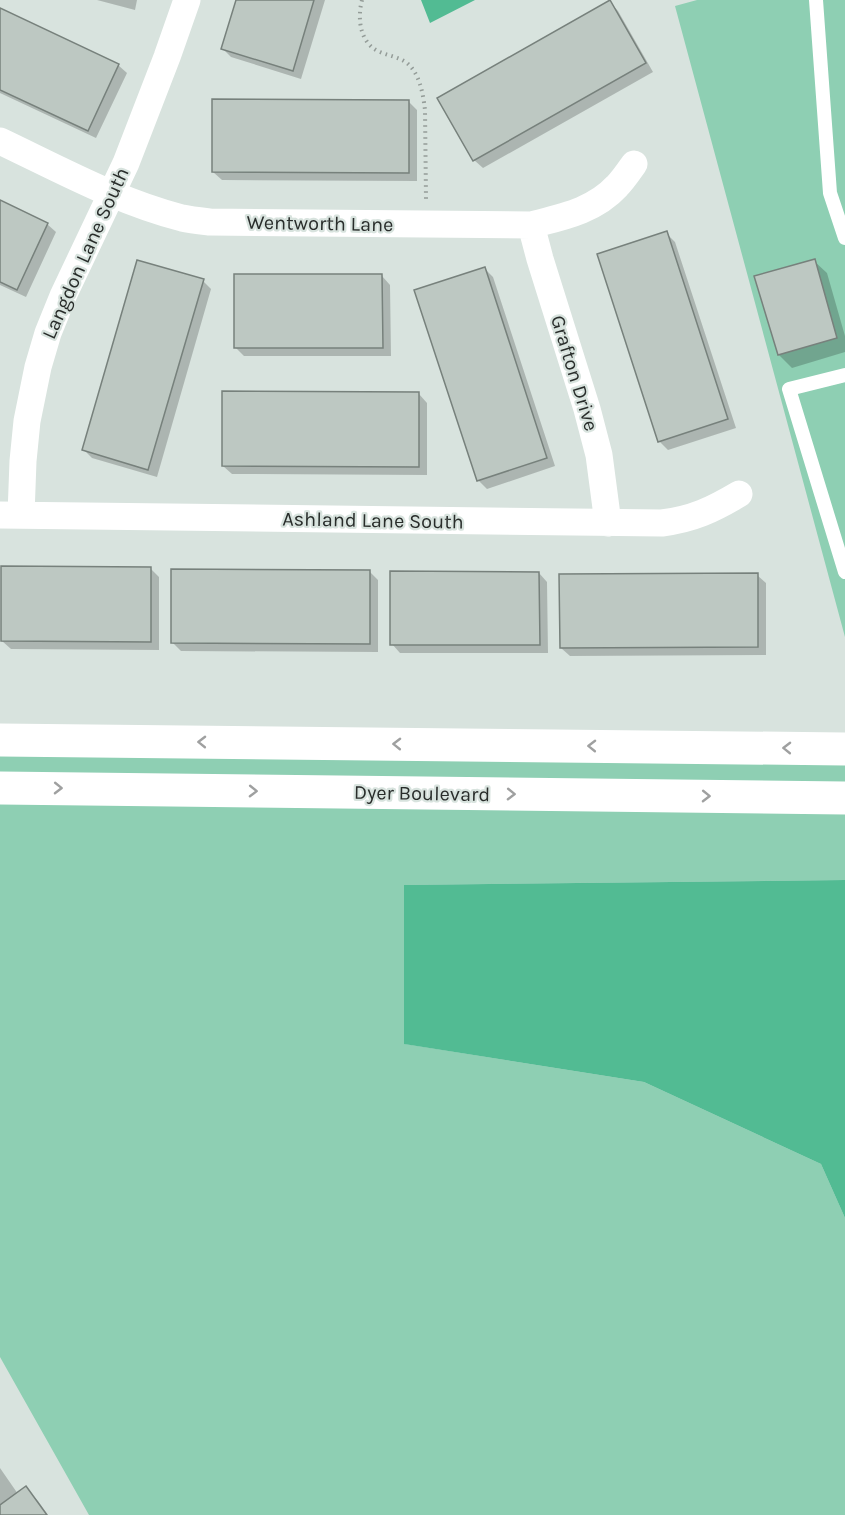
<svg xmlns="http://www.w3.org/2000/svg" width="845" height="1515" viewBox="0 0 845 1515" font-family="Karla,sans-serif">
<rect width="100%" height="100%" fill="#d8e3de"/>
<path fill="#8ecfb3" d="M697,0h148v637l-170,-631z
M0,753l845,9v23l-845,-10z
M0,801l845,10v69l-441,5 1,159 239,38 177,82 24,54v297h-756l-89,-158z"/>
<path fill="#52bb93" d="M421,0h54l-45,23z
M845,880v338l-24,-54 -177,-82 -240,-38v-159z"/>
<path fill="#0003" d="M97,0h40l-2,10z
M237,0h88l-24,79 -70,-22 -8,-8z
M610,2l8,9 35,61 -170,96 -9,-8z
M0,9l118,56 9,8 -31,65 -96,-45z
M408,101l9,9v71l-195,-1 -9,-8z
M0,202l47,22 9,8 -30,65 -26,-12z
M666,233l9,9 61,186 -68,22 -9,-9z
M814,261l13,12 18,63v16l-53,16 -13,-13z
M484,268l9,9 62,189 -68,23 -9,-9z
M382,276l8,9 1,71h-147l-9,-9z
M203,281l8,8 -54,188 -65,-19 -8,-8z
M419,394l8,9v72l-195,-1 -9,-8z
M150,568l9,9v73l-148,-1 -9,-8z
M369,571l9,9v72l-197,-1 -9,-9z
M539,573l8,9 1,71h-148l-8,-9z
M757,575l9,8v72l-196,1 -9,-8z
M0,1468l18,26 7,-6 13,13 10,14h-48z"/>
<path fill="#bdc8c2" stroke="#77817c" stroke-width="1.5" d="M236,0h78l-21,71 -72,-22z
M610,0l36,63 -173,98 -36,-63z
M0,8l119,56 -31,67 -88,-41z
M212,99l197,1v73l-197,-1z
M0,200l48,23 -31,67 -17,-8z
M667,231l61,188 -70,23 -61,-188z
M815,259l22,79 -59,17 -24,-79z
M137,260l67,19 -56,191 -66,-20z
M485,267l62,191 -70,23 -63,-191z
M234,274h148l1,74h-149z
M222,391l197,1v75l-197,-1z
M1,566l150,1v75l-150,-1z
M171,569l199,1v74l-199,-1z
M390,571l149,1 1,73h-150z
M758,573v74l-198,1 -1,-74z
M26,1486l21,29h-47v-10z"/>
<g fill="none" stroke-linecap="round" stroke-linejoin="round">
<path stroke="#949c98" stroke-width="4" stroke-dasharray="1.5 4.5" stroke-linecap="butt" d="M362,0c-5,19 -2,44 18,52 9,4 19,5 27,11 13,11 16,31 18,47l1,89"/>
<path stroke="#fff" stroke-width="14" d="M816,0l14,193 15,45
M845,375l-56,14 56,183"/>
<path stroke="#fff" stroke-width="27" d="M0,141c59,28 119,61 182,77 9,2 19,3 28,4l321,3c31,-8 63,-14 86,-39 6,-6 12,-15 17,-22
M531,225l9,34 47,150 12,46 9,68
M0,515l662,8c31,-4 50,-13 77,-29
M21,515l2,-54 4,-40 11,-54 10,-34 15,-37 63,-133 41,-106 20,-57"/>
<path stroke="#fff" stroke-width="33" d="M0,740l845,9
M0,788l845,10"/>
</g>
<defs><path id="oneway-chevron" d="M-2-3.5L2.5 0L-2 3.5" fill="none" stroke-width="1.6" stroke-linecap="round" stroke-linejoin="round" transform="scale(1.5)"/></defs>
<g stroke="#9fa0a0">
<use href="#oneway-chevron" transform="translate(202 742) rotate(-179)"/>
<use href="#oneway-chevron" transform="translate(397 744) rotate(-179)"/>
<use href="#oneway-chevron" transform="translate(592 746) rotate(-179)"/>
<use href="#oneway-chevron" transform="translate(787 748) rotate(-179)"/>
<use href="#oneway-chevron" transform="translate(58 788) rotate(1)"/>
<use href="#oneway-chevron" transform="translate(253 791) rotate(1)"/>
<use href="#oneway-chevron" transform="translate(511 794) rotate(1)"/>
<use href="#oneway-chevron" transform="translate(706 796) rotate(1)"/>
</g>
<g text-anchor="middle" stroke-width="4.5" stroke-linejoin="round" paint-order="stroke">
<g font-size="20" fill="#292d2b" stroke="#d8e3de">
<text transform="translate(320 223) rotate(1)" y="7">Wentworth Lane</text>
<text transform="translate(85 253) rotate(-66)" y="7">Langdon Lane South</text>
<text transform="translate(575 373) rotate(73)" y="7">Grafton Drive</text>
<text transform="translate(373 520) rotate(1)" y="7">Ashland Lane South</text>
<text transform="translate(422 793) rotate(1)" y="7">Dyer Boulevard</text>
</g>
</g>
</svg>
